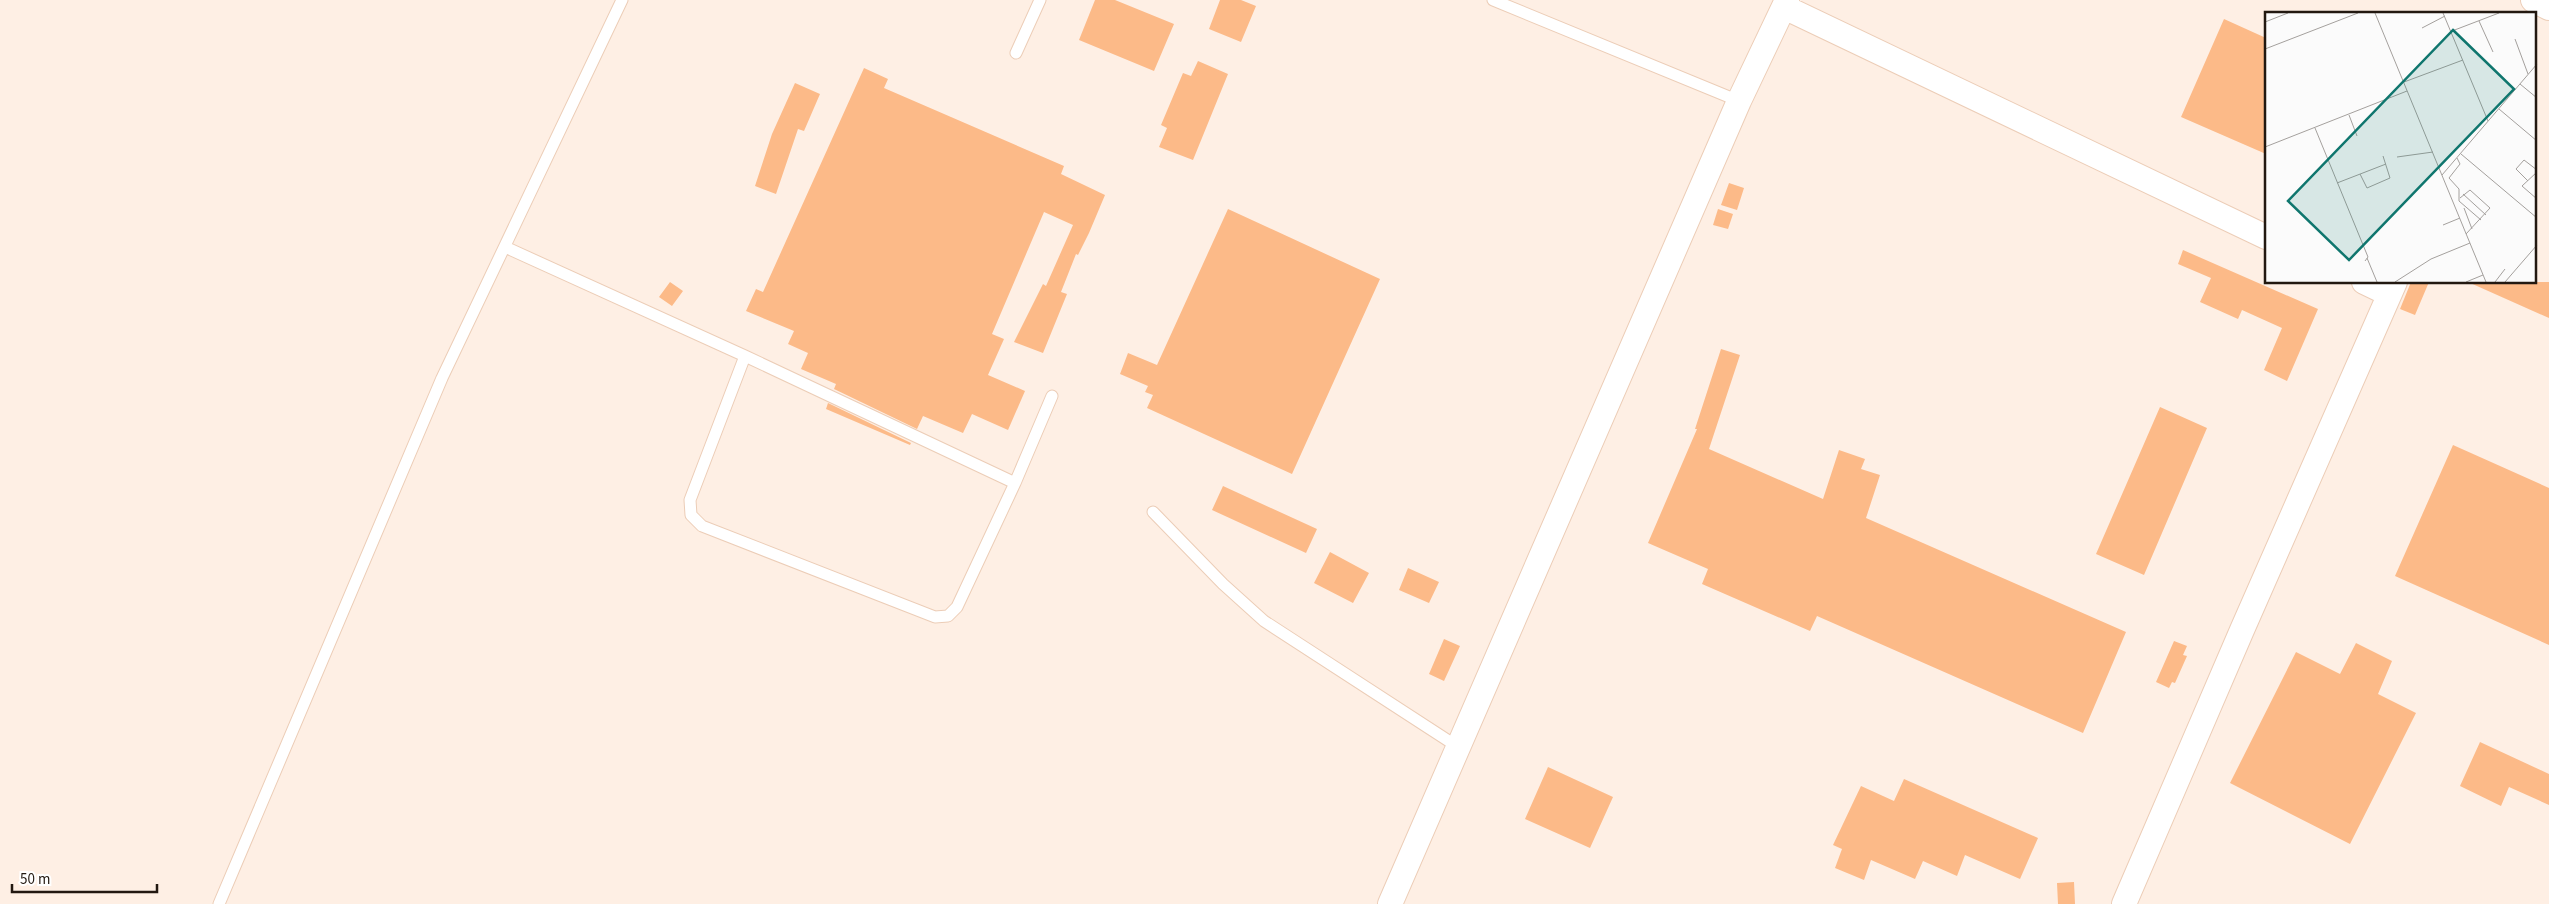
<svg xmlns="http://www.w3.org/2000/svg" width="2549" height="904" viewBox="0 0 2549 904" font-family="'Source Sans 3',sans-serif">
<rect width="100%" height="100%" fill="#fbfbfb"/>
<path fill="#feefe4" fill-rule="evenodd" d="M0,0h2549v904h-2549zM2266,14h269v268h-269z"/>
<path fill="#fcba88" d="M1095,0h20l59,24 -20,47 -75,-31z
M1220,0h21l15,6 -15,36 -32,-13z
M2224,19l42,19v116l-85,-37z
M1198,61l30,13 -35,86 -34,-13 8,-19 -6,-3 22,-52 8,3z
M864,68l24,11 -4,9 180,78 -3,8 44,21 -16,38 -11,22 -2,-1 -15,38 6,2 -24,59 -29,-11 29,-58 3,2 27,-61 -29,-13 -52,122 12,5 -16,36 37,16 -17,39 -36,-16 -9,19 -40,-17 -6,13 -83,-40 2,-5 -35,-15 7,-16 -20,-9 6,-13 -48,-20 10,-22 7,3z
M795,83l25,11 -16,37 -6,-2 -22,65 -21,-8 17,-52z
M1729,183l15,5 -7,22 -16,-5z
M1228,209l152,70 -88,195 -145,-66 6,-13 -8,-3 3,-6 -28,-12 8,-21 29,12z
M1718,209l15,5 -5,15 -15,-4z
M2183,250l135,59 -31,72 -23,-11 18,-42 -40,-18 -4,9 -38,-17 11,-24 -33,-14z
M670,282l13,9 -11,15 -13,-9z
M2411,282h18l-14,33 -15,-6z
M2468,282h81v36z
M1721,349l19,6 -31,94 114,50 16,-49 26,9 -4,10 19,6 -14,43 260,114 -43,101 -266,-117 -7,15 -108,-47 6,-15 -60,-26 49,-114h-2z
M828,403l83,40 -1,2 -84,-36z
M2160,407l47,21 -63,147 -48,-21z
M2453,445l96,43v157l-154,-69z
M1223,486l94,43 -11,24 -94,-43z
M1330,552l39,21 -16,30 -39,-20z
M1408,568l31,14 -10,21 -30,-13z
M1444,639l16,7 -16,35 -15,-7z
M2174,641l13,5 -4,9 4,1 -12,27 -3,-1 -3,6 -13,-6z
M2356,643l36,18 -14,33 38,19 -66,131 -120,-61 66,-131 44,22z
M2480,742l69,32v31l-40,-18 -8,19 -41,-20z
M1548,767l65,30 -23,51 -65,-29z
M1904,779l134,59 -18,41 -55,-24 -8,21 -34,-15 -8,18 -44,-19 -7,20 -29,-12 7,-19 -9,-4 28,-59 33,15z
M2074,882l1,22h-17l-1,-21z"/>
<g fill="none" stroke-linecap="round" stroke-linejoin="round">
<g stroke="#eccdb7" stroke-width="13">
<path id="service" d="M1493,0l246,101
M1016,53l24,-53
M505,247l240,109 270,127
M745,356l-55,144 1,15 11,11 233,91 13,-1 9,-9 58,-124 37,-87
M1153,512l70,72 41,37 194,126
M219,904l223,-526 180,-378"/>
</g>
<g stroke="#eccdb7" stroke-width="26">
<path id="minor" d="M2533,0l16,8
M1784,7l482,230
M2364,282l25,12
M1390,904l349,-803 48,-101
M2124,904l118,-274 153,-348"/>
</g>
<use href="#service" stroke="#fff" stroke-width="11"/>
<use href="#minor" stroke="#fff" stroke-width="24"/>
</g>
<g transform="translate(2265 12)">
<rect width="271" height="271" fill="#fbfbfb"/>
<path fill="none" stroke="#a4a09d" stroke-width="1" d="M110,1l111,269M178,1l45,108M214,9l14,31M0,10l23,-9M157,16l23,-12M187,19l47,-18M250,27l13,35M0,37l93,-36M139,70l59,-22M255,72l17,14M234,97l38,32M84,103l8,21M50,116l53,129 -3,4M0,135l142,-56M196,142l76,64M132,145l36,-5M192,146l3,6 -11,14 10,11v12l22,19M272,160l-15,14 15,13M95,162l7,14 23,-10 -7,-22M177,163l95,-111M263,169l-12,-12 8,-9 13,10M72,171l49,-19M198,182l23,21M195,186l10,-8 20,18 -24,26M199,196l8,21M178,213l17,-7M102,246l10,24M130,270l36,-23 39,-16M201,270l17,-7M230,270l10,-13M240,270l32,-37"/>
<path fill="#0f766e" fill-opacity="0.15" stroke="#0f766e" stroke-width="2.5" d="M188,18l61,59 -165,171 -61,-59z"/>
<rect width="271" height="271" fill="none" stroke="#221810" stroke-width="2.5"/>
</g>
<path d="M12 884v8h145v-8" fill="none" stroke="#221810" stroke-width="2.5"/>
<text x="20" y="884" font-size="15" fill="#221810" stroke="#ffffff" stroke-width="4" paint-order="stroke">50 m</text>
</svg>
